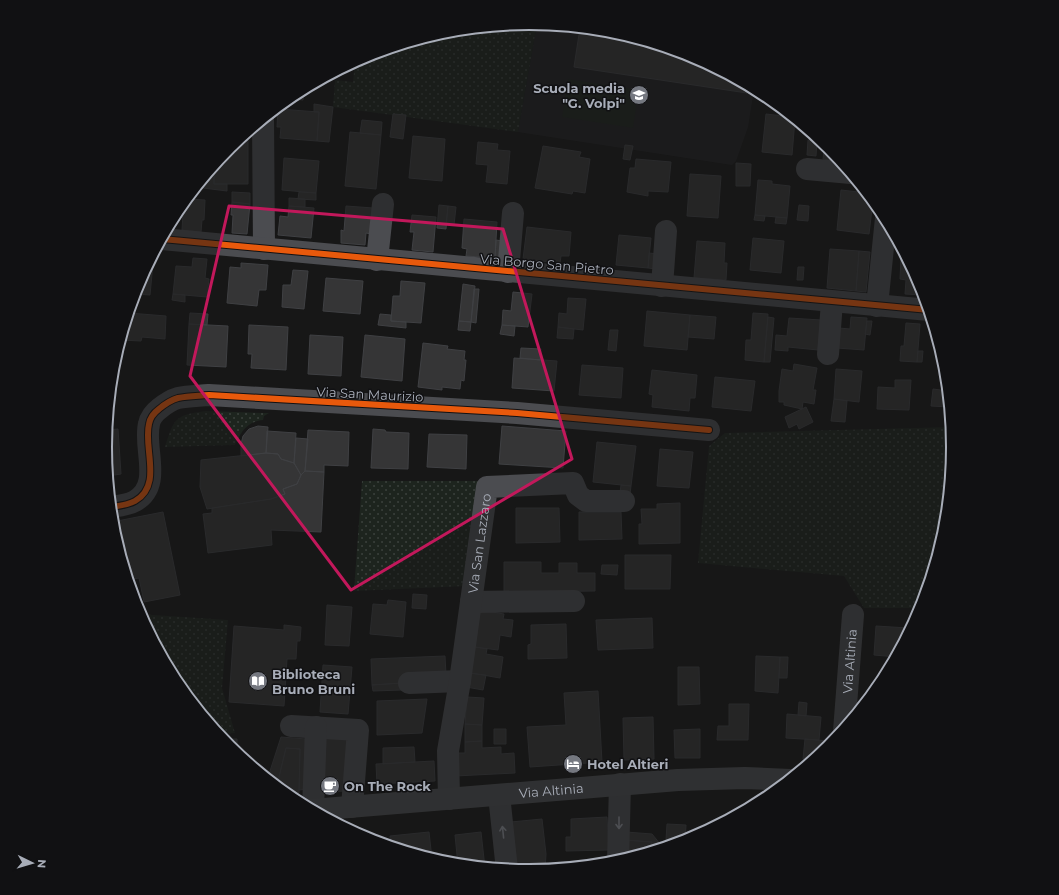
<svg xmlns="http://www.w3.org/2000/svg" width="1059" height="895" viewBox="0 0 1059 895" font-family="Montserrat,sans-serif">
<defs>
<pattern id="green-dots" width="8" height="8" patternUnits="userSpaceOnUse"><rect width="8" height="8" fill="#1d241e"/><path d="M2 2h.1M6 6h.1" fill="none" stroke="#3b413d" stroke-width="1.8" stroke-linecap="round"/></pattern>
</defs>
<rect width="100%" height="100%" fill="#171717"/>
<path fill="#212123" d="M537,24l76,7 79,24 62,34 -6,38 -12,34 -4,4 -214,-33z"/>
<path fill="url(#green-dots)" d="M530,23l7,1 -19,108 -185,-25 2,-27 18,2 2,-20 12,-7 80,-24z
M206,411l58,2h5l-5,3 -1,4c-17,2 -22,12 -28,25l-70,2c9,-29 10,-32 41,-36z
M952,427l2,21 -8,83 -24,77h-58l-20,-32 -146,-13 11,-117 16,-13z
M362,481h119l-14,105 -113,5z
M139,614l89,6 -6,68 13,45 -17,1 -42,-51 -6,-12 -2,-9h-3z"/>
<path fill="#1d241e" d="M568,79l71,11 -6,38 -71,-11z"/>
<path fill="#353536" stroke="#3f4043" d="M580,28l33,3 79,24 56,30 -1,8 -173,-26z
M300,91l4,1 -1,8 -9,-1v-5z
M314,104l19,3 -4,35 -12,-1 2,-29h-5z
M278,109l41,3 -2,29 -37,-3 1,-11h-4z
M393,114l13,1 -3,24 -13,-2z
M766,114l26,3 3,2 -3,36 -30,-3z
M362,120l20,2 -1,13 -21,-2z
M350,132l31,3 -5,54 -31,-3z
M413,136l32,3 -3,42 -33,-3z
M238,140h10v44h-34v-18l15,-19z
M808,140h9l-1,16 -9,-1z
M478,142l20,2 -1,6 13,1 -3,33 -21,-2 2,-17 -12,-1z
M825,143l5,4 11,15 -18,-3z
M625,145l8,1 -3,14 -7,-1z
M543,146l38,6 -2,5 11,2 -5,34 -12,-2 -1,3 -37,-6z
M284,158l35,3 -3,32 -34,-3z
M636,159l35,3 -3,30 -20,-1v5l-21,-4 3,-24h5z
M736,163l15,1 -1,22h-14z
M214,166v18h13v7l-24,-3v-9z
M690,174l31,2 -3,42 -31,-2z
M758,180l14,1v3l18,2 -3,32 -32,-3z
M841,190l26,3 6,7 -4,34 -32,-4z
M232,192l18,1v11l-18,-2z
M299,192l17,1v7l-18,-1z
M289,198l16,1v8l-16,-1z
M187,199l18,1 -1,20h-2l-1,12 -19,-2 1,-17h-7z
M232,202l18,2 -3,30 -15,-1 1,-18h-2z
M439,205l9,1 -2,23 -9,-1z
M799,205l10,1 -1,15 -11,-1z
M289,206l25,2 -3,30 -33,-3 2,-19 8,1z
M346,206l27,2 -2,26 -5,-1 -1,12 -24,-2v-13l3,1z
M448,206l8,1 -2,18 -8,-1z
M412,215l24,2 -3,35 -21,-2 2,-18h-4z
M755,215l10,1 -1,5 -10,-1z
M776,217l11,1 -1,6 -11,-1z
M464,219l33,3 -2,36 -29,-2 1,-7 -5,-1z
M527,227l44,5 -2,24h-8l-1,7 -37,-4z
M619,235l32,3 -3,30 -32,-3z
M753,238l31,3 -3,32 -31,-3z
M496,240l6,1 -2,18 -5,-1z
M697,241l28,2 -1,20h3l-1,17 -32,-2z
M830,249l29,2 -3,40 -29,-3z
M859,251l11,1 -4,40 -10,-1z
M154,253l-4,42 -15,-1 2,-9z
M649,253l9,1 -2,15 -8,-1z
M193,258l14,1 -2,19 4,1 -2,18 -34,-3 3,-28 16,1z
M901,258l6,1 15,26 2,10 -19,-1 1,-14 -6,-1z
M241,263l27,2 -2,25h-7l-2,16 -30,-3 3,-36 11,1z
M798,267h6l-1,13h-6z
M293,270l15,1 -4,38 -22,-2 1,-22h8z
M326,278l37,3 -3,33 -37,-3z
M401,281l24,2 -4,40 -30,-2 2,-25h7z
M463,284l12,2 -4,36 -12,-1z
M474,289h5l-3,34 -5,-1z
M513,292l19,2 -4,33 -26,-2 1,-15 8,1z
M173,294l12,1v7l-13,-2z
M568,298l18,1 -3,31 -25,-3 1,-14 8,1z
M647,311l43,4 -3,35 -43,-4z
M129,313l37,3 -1,23 -23,-2 -1,4 -20,-1z
M190,313l18,1 -1,11 -18,-1z
M753,313l15,1 -4,48 -19,-2 1,-20h5z
M380,314l11,1v6l15,1v6l-28,-3z
M690,315l26,2 -2,22 -26,-2z
M768,317l6,1 -4,44h-6z
M851,317l16,1 -3,32 -27,-2 2,-20 11,1z
M789,318l32,2 -3,30 -30,-3v4l-13,-1 1,-15 11,1z
M459,321l12,1 -1,9 -12,-1z
M867,321h5l-2,14 -5,-1z
M906,323l14,1 -3,38 -17,-1 1,-15h3z
M189,324l39,2 -2,41 -39,-2z
M249,325l39,2 -2,43 -35,-2 1,-14h-4z
M502,325l13,1 -1,10 -14,-2z
M558,327l16,2 -1,10 -16,-1z
M610,330h8l-2,21 -8,-1z
M310,335l33,2 -2,39 -33,-2z
M365,335l40,4 -3,42 -41,-4z
M938,338l6,20h-8z
M423,343l25,3 -1,3 18,2 -1,9h2l-2,21 -3,-1 -1,9 -18,-2v3l-24,-3z
M521,348l20,1 -1,11 -20,-2z
M918,351h5l-1,11h-5z
M514,358l43,3 -3,30 -42,-3z
M794,364l23,4 -4,22h3l-2,14 -11,-2 -1,7 -18,-4v-3h-5v-11l3,-22 11,2z
M582,365l41,3 -2,30 -42,-3z
M836,369l26,2 -3,31 -25,-3z
M652,370l45,5 -2,23h-5l-1,13 -37,-4 1,-12 -4,-1z
M715,377l40,4 -4,30 -39,-4z
M895,380h16l-2,30 -32,-1 1,-22 17,1z
M933,389l15,2 1,16 -18,-1z
M111,390h3l1,11 -5,1z
M834,399l13,2 -2,21 -14,-1z
M806,407l7,15 -14,7 -2,-5 -8,4 -4,-11z
M258,426l10,1 -2,26 -25,3v-12l2,-8 6,-7z
M502,426l64,5 -3,37 -64,-4z
M118,429l3,45 -13,2 -3,-29 2,-17z
M373,429l12,1 1,2 23,1 -1,36 -37,-1z
M308,430l41,2 -1,34 -24,-1v7l-19,-1z
M267,431l29,2 -2,30 -13,-4 -3,-5 -12,-1z
M429,434l38,1 -1,34 -39,-2z
M296,438l12,1 -3,32 -4,4 -7,-12z
M597,442l39,4 -5,40 -38,-4z
M660,449l33,3 -4,36 -32,-2z
M266,453l12,1 3,5 13,4 7,12 -4,9 -14,5 2,5 -14,5 -64,10 -7,-22 1,-27z
M305,471l19,1 -3,60 -50,-2 1,15 -64,8 -5,-39 9,-1v-5l59,-9 14,-5 -2,-5 14,-5 4,-9z
M621,485l10,1 -1,8 -10,-1z
M680,503v40l-41,1v-20h3l-1,-15h16v-5z
M516,508h43l1,34 -44,1z
M163,512l17,83 -36,7 -5,-24 -11,2 -15,-50 -1,-8z
M579,512h42l1,27 -43,1z
M625,555h46l-1,34h-45z
M504,562h37v11h18v-10h18v10h18v18l-91,1z
M602,565h16l-1,10 -16,-1z
M413,594l14,1 -1,14 -14,-1z
M388,600l18,2 -3,35 -33,-3 3,-30 14,1z
M327,605l25,2 -3,39 -24,-1z
M480,610l24,4 -1,5 10,1 -2,17 -11,-2 -2,15 -23,-3z
M652,618l1,30 -55,2 -2,-30z
M566,624l1,34 -39,1v-14l3,-1v-19z
M284,625l17,2 -1,14h-3l-1,18h-9l-3,47 -55,-4 5,-76 50,4z
M876,626l32,2v8l-11,21 -23,-2z
M475,647l12,2 -1,5 17,3 -3,21 -29,-5z
M445,656l1,19 -44,8 -30,2 -1,-26z
M756,656l24,1 -2,36 -23,-2z
M780,657h8l-1,21h-8z
M323,665l29,2 -4,47 -28,-2z
M678,667h21l1,37 -22,1z
M468,673l18,2 -3,15 -17,-3z
M402,683v7l-29,1 -1,-6z
M871,684h11l-11,14z
M598,691l4,71 -72,5 -3,-40 39,-2 -2,-32z
M467,697l17,1 -2,27 -17,-1z
M427,699l-5,34 -45,2v-34z
M799,702l8,1 -1,13 -8,-1z
M729,704h20l-1,36h-31l1,-14h11z
M787,714l34,3 -2,23 -33,-2z
M653,717l1,42 -30,1 -1,-42z
M465,724l17,1v16l-17,1z
M494,729h12v15h-12z
M700,729v29h-25l-1,-28z
M325,736l22,2 -2,53 -23,1z
M281,737l25,2 1,50 -8,1 1,-41 -14,-1 -7,29 -1,10 -8,-6v-10z
M222,739h15v13h-2l-6,-4z
M805,739l24,2 -1,8 -14,11 -11,-1z
M482,741v7l19,-1v7l13,-1 1,20 -60,3 -1,-23h11v-11z
M414,747l1,15 -32,2v-16z
M286,748l14,1 -1,44h-14l-7,-6 1,-10z
M434,761l1,20 -58,3 -1,-20z
M607,817l2,33 -43,1v-14h5v-18z
M542,819l4,35 -1,16 -16,2 -13,-1 -5,-49z
M667,824l19,1 -1,16 -19,-1z
M429,832l3,27 -41,-12 -1,-11z
M481,832l4,36 -27,-3 -3,-30z
M626,832l26,2 9,11 9,1 -19,6 1,-10 -27,-2z
M372,835l1,6 -13,-5z
M625,840l27,2 -1,10 -27,8z"/>
<g fill="none" stroke-linecap="round" stroke-linejoin="round">
<g stroke="#4b4c50" stroke-width="22">
<path d="M263,119l1,130"/>
<path d="M807,169l44,4"/>
<path d="M162,239l767,71"/>
<path d="M377,260l6,-56"/>
<path d="M508,272l5,-59"/>
<path d="M662,286l4,-55"/>
<path d="M877,306l9,-88"/>
<path d="M828,354l4,-52"/>
<path d="M111,507c7,-1 17,-2 24,-6 28,-16 8,-53 14,-77 1,-6 6,-12 10,-15 6,-5 12,-9 19,-11 10,-2 20,-2 31,-3l308,18 192,17"/>
<path d="M471,602l103,-1"/>
<path d="M409,683l51,-2"/>
<path d="M291,726l67,4 -6,77"/>
<path id="s1" d="M844,731l9,-116"/>
<path d="M499,795l8,75"/>
<path id="s2" d="M449,799l-1,-48 12,-70 27,-194 86,-4 5,12 8,6h38"/>
<path d="M313,810l3,-83"/>
<path d="M618,862l2,-78"/>
</g>
<path stroke="#4d4f52" stroke-width="22" id="s3" d="M312,810l366,-30 67,-2 45,2"/>
<g stroke="#111113" stroke-width="8">
<path id="cycleway" d="M162,239l767,71
M111,507c7,-1 17,-2 24,-6 28,-16 8,-53 14,-77 1,-6 6,-12 10,-15 6,-5 12,-9 19,-11 10,-2 20,-2 31,-3l308,18 192,17"/>
</g>
<use href="#cycleway" stroke="#e8590c" stroke-width="6"/>
</g>
<defs><path id="oneway-shaft" d="M-6 0H5M1.5-3L5.5 0L1.5 3" fill="none" stroke-width="1.6" stroke-linecap="round" stroke-linejoin="round"/></defs>
<g stroke="#8c9099">
<use href="#oneway-shaft" transform="translate(619 823) rotate(90)"/>
<use href="#oneway-shaft" transform="translate(503 832) rotate(-96)"/>
</g>
<path d="M0 0H1059V895H0ZM229,206l274,23 69,230 -221,131 -161,-214z" fill="#171717" fill-opacity=".55" fill-rule="evenodd"/>
<path fill="none" stroke="#c2185b" stroke-width="3" stroke-linejoin="round" d="M229,206l274,23 69,230 -221,131 -161,-214z"/>
<defs>
<g id="school-disc" transform="scale(1)"><circle r="9.5" fill="#757880" stroke="#111113"/><path d="M0-5L7-2L0 1L-7-2ZM-4 1L0 2.5L4 1V4Q0 6-4 4Z" fill="#fff"/></g>
<g id="library-disc" transform="scale(1)"><circle r="9.5" fill="#757880" stroke="#111113"/><path d="M-6-4Q-3-5.5-.7-3.5V5Q-3 3-6 4ZM6-4Q3-5.5 .7-3.5V5Q3 3 6 4Z" fill="#fff"/></g>
<g id="hotel-disc" transform="scale(1)"><circle r="9.5" fill="#757880" stroke="#111113"/><path d="M-6-4.5h1.5V1H6V5H4.5V3h-9V5H-6ZM-4 0a1.8 1.8 0 1 1 3.6 0ZM.5 0V-2.5h3Q6-2.5 6 0Z" fill="#fff"/></g>
<g id="cafe-disc" transform="scale(1)"><circle r="9.5" fill="#757880" stroke="#111113"/><path d="M-5.5-4.5H6V0H3Q3 3.5 0 3.5H-2.5Q-5.5 3.5-5.5 0ZM3-3.2v2h1.7v-2ZM-6 4.5H4V6H-6Z" fill="#fff"/></g>
</defs>
<g fill-rule="evenodd">
<use href="#school-disc" x="639" y="95"/>
<use href="#library-disc" x="258" y="681"/>
<use href="#hotel-disc" x="573" y="764"/>
<use href="#cafe-disc" x="330" y="786"/>
</g>
<g text-anchor="middle" stroke-width="3" stroke-linejoin="round" paint-order="stroke">
<g font-size="13" font-weight="bold" fill="#a8adb8" stroke="#111113" text-anchor="start">
<text x="625" y="93" text-anchor="end">Scuola media<tspan x="625" dy="15">"G. Volpi"</tspan></text>
<text x="272" y="679">Biblioteca<tspan x="272" dy="15">Bruno Bruni</tspan></text>
<text x="587" y="769">Hotel Altieri</text>
<text x="344" y="791">On The Rock</text>
</g>
<g font-size="13" fill="#a8adb8" stroke="#111113">
<text transform="translate(547 264) rotate(5)" y="5">Via Borgo San Pietro</text>
<text transform="translate(370 394) rotate(3)" y="5">Via San Maurizio</text>
<text dy="5" stroke="none"><textPath href="#s2" startOffset="258">Via San Lazzaro</textPath></text>
<text dy="5" stroke="none"><textPath href="#s1" startOffset="70">Via Altinia</textPath></text>
<text dy="5" stroke="none"><textPath href="#s3" startOffset="240">Via Altinia</textPath></text>
</g>
</g>
<path d="M0 0H1059V895H0ZM112 447a417 417 0 1 1 834 0a417 417 0 1 1-834 0Z" fill="#111113" fill-rule="evenodd"/>
<path fill="none" stroke="#a8adb8" stroke-width="2" d="M112 447a417 417 0 1 1 834 0a417 417 0 1 1-834 0Z"/>
<g transform="translate(32 863) rotate(95)" stroke="#111113" stroke-width="3" paint-order="stroke">
<path d="M0-3L7 15L0 10L-7 15Z" fill="#a8adb8"/>
<text y="-6" font-size="11" font-weight="bold" text-anchor="middle" fill="#a8adb8">N</text>
</g>
</svg>
